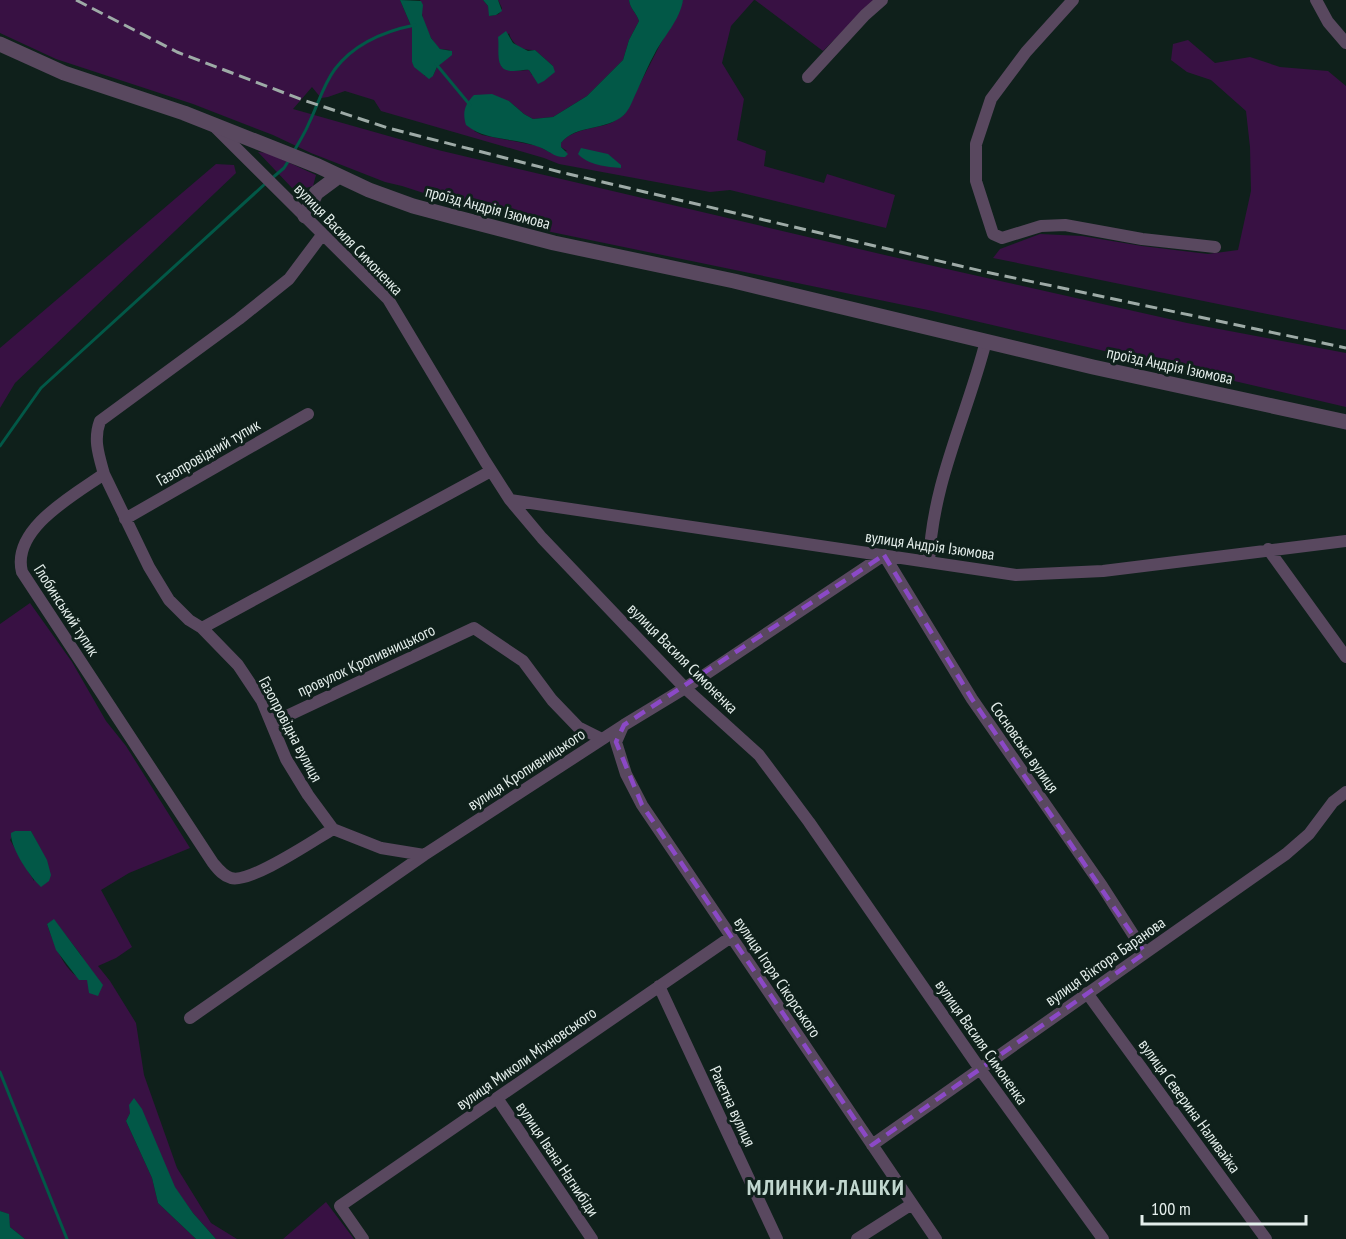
<svg xmlns="http://www.w3.org/2000/svg" width="1346" height="1239" viewBox="0 0 1346 1239" font-family="'PT Sans Narrow',sans-serif">
<rect width="100%" height="100%" fill="#0f201b"/>
<path fill="#381143" fill-rule="evenodd" d="M0,0h400l12,28v34l13,14h8l4,-9 13,-17 -10,-1c-9,-8 -16,-23 -18,-35 -1,-6 1,-8 -2,-14h63l5,6 2,10 9,-2 3,-6 -4,-8h131c1,9 7,12 10,21l-10,19 -6,20 -36,36 -34,21 -20,2 -9,-5 -15,-13 -35,30 8,4 56,11 13,7 16,-2 -6,-4v-4c12,-15 35,-14 50,-20 4,-2 9,-6 13,-8l59,-115h71l-23,26 -9,37 22,36 -7,41 29,11 -2,15 60,17 3,-9 68,21 -9,33 -156,-38 -20,2 -151,-28 -15,-6 -163,-47 -7,-11 -29,-9 -17,6 -7,1 -9,-11 -19,22 145,41 451,106 298,67 159,30v54l-418,-97 -396,-82 -130,-42 -17,-4 -74,-29 -38,-18 -80,-31 -137,-45 -56,-26zM509,33c3,12 14,18 26,17l18,16 -21,9 -3,-5 -14,1 -13,-4c-7,-14 -1,-22 7,-34z
M755,0h119l-51,51z
M1188,40l27,23 35,-6 30,10 48,4 18,15v244l-353,-72 7,-9 40,-15 42,2 60,10 66,8 30,-4 13,-59 -1,-44 -4,-36 -35,-31 -24,-8 -16,-12 2,-16z
M258,152l10,1 48,22 -3,11 -11,3 -10,-1z
M216,164l18,1 2,8 -221,210 -15,25v-60z
M30,603l42,59 34,59 20,25 64,102 -61,25 -28,17 31,57 -16,11 -18,8 12,15 26,42 8,52 33,93 34,55 26,16h-21l-23,-26 -19,-26 -16,-37 -28,-37 -4,8 26,57 6,25 38,36h-171l-15,-12 -2,-13 -8,-3v-587zM15,831h16l9,18 -6,32 -24,-41zM54,920l27,35 17,41 -11,-16c-21,-2 -34,-38 -40,-56z
M326,1202l28,37h-71z"/>
<path fill="#025847" d="M400,0l21,1 2,4 -1,10 9,23 9,11 12,2v4l-15,12 -4,9 -4,3 -15,-12 -2,-5v-34z
M483,0h15l4,11 -6,4 -7,1 -1,-10z
M629,0h54c-3,20 -19,36 -28,53 -7,12 -12,25 -18,38 -4,8 -7,18 -13,24 -18,16 -48,9 -63,28v4l7,7 -3,3c-10,1 -17,-7 -26,-10 -24,-10 -52,-5 -73,-22 -4,-13 -1,-21 8,-30l18,-1 17,7 15,13 9,5 20,-2 34,-21 36,-36 6,-20 10,-19c-3,-9 -9,-12 -10,-21z
M506,31l7,12 15,8 7,-1 18,16 2,6 -11,9 -6,3 -9,-14c-5,-1 -9,1 -15,1 -21,1 -14,-21 -16,-34z
M581,148l27,6 13,11v3c-14,-1 -33,-3 -43,-14z
M15,831h16l16,29 4,15 -2,6 -8,6c-11,-10 -31,-39 -30,-54z
M54,919l49,66 -5,11 -9,-3 -2,-13h-8l-23,-30 -9,-26z
M134,1098l8,11 33,78 18,26 23,26h-20l-38,-36 -6,-25 -26,-57 4,-8 -1,-8z
M0,1211l9,3 1,13 15,12h-25z"/>
<g fill="none" stroke-linecap="round" stroke-linejoin="round">
<path stroke="#025847" stroke-width="3" d="M436,64l34,41
M294,151c5,-9 11,-18 15,-28 9,-18 14,-38 26,-54 19,-25 50,-38 80,-44
M271,179l13,-11 5,-8
M0,446l41,-58 225,-205
M0,1072l67,167"/>
<path stroke="#59485f" stroke-width="12" d="M1073,0l-47,52 -35,47 -15,45v37l17,53 9,4 39,-12 24,-1 77,14 73,8
M1316,0l12,22 18,21
M808,77l57,-62 17,-15
M215,127l173,172 97,162 25,39 32,38 143,150 74,67 50,67 171,247 123,170
M322,235l-33,44 -50,40 -139,102c-7,19 -1,35 4,53 -30,21 -93,55 -82,98l191,291c5,6 10,13 18,15 19,6 83,-38 102,-49
M104,474l45,93 20,33 20,20 13,8 36,37 24,36 24,58 22,36 25,34 48,19 43,7
M510,500l506,75 87,-4 243,-30
M125,519l183,-105
M1268,549l78,108
M929,562c4,-82 37,-143 57,-221
M202,628l289,-157
M272,723l202,-95 49,33 29,39 26,27 24,12
M623,726l-7,16 10,32 16,31 294,434
M659,986l118,253
M1087,993l179,246
M190,1018l234,-163 200,-130 61,-37 199,-133 88,144 130,187 43,67
M497,1098l95,141
M872,1145l414,-291 23,-20 24,-32 13,-10
M363,1239l-23,-33 391,-269
M857,1239l55,-35"/>
<path stroke="#59485f" stroke-width="15" d="M0,44l64,29 120,40 134,53 51,24 44,16 45,12 96,25 180,38 359,86 253,55
M305,216l11,-23 23,-17"/>
<path stroke="#9eaba7" stroke-width="3" stroke-dasharray="12 6" stroke-linecap="butt" d="M76,0l101,52 126,48 85,28 172,44 426,100 360,76"/>
</g>
<path fill="none" stroke="#8b49c6" stroke-width="4.5" stroke-dasharray="12 8" stroke-linejoin="round" d="M884,555l88,144 173,254 -273,192 -230,-340 -26,-63 8,-17z"/>
<g text-anchor="middle" stroke-width="6" stroke-linejoin="round" paint-order="stroke">
<g font-size="16" fill="#e4eeeb" stroke="#0f201b">
<text transform="translate(488 207) rotate(15)" y="6">проїзд Андрія Ізюмова</text>
<text transform="translate(349 239) rotate(46)" y="6">вулиця Василя Симоненка</text>
<text transform="translate(1170 365) rotate(12)" y="6">проїзд Андрія Ізюмова</text>
<text transform="translate(208 452) rotate(-30)" y="6">Газопровідний тупик</text>
<text transform="translate(930 545) rotate(8)" y="6">вулиця Андрія Ізюмова</text>
<text transform="translate(67 610) rotate(57)" y="6">Глобинський тупик</text>
<text transform="translate(683 658) rotate(45)" y="6">вулиця Василя Симоненка</text>
<text transform="translate(366 660) rotate(-25)" y="6">провулок Кропивницького</text>
<text transform="translate(291 729) rotate(62)" y="6">Газопровідна вулиця</text>
<text transform="translate(1025 747) rotate(55)" y="6">Сосновська вулиця</text>
<text transform="translate(526 769) rotate(-33)" y="6">вулиця Кропивницького</text>
<text transform="translate(1105 961) rotate(-35)" y="6">вулиця Віктора Баранова</text>
<text transform="translate(778 977) rotate(56)" y="6">вулиця Ігоря Сікорського</text>
<text transform="translate(982 1042) rotate(55)" y="6">вулиця Василя Симоненка</text>
<text transform="translate(526 1058) rotate(-35)" y="6">вулиця Миколи Міхновського</text>
<text transform="translate(733 1106) rotate(65)" y="6">Ракетна вулиця</text>
<text transform="translate(1190 1106) rotate(54)" y="6">вулиця Северина Наливайка</text>
<text transform="translate(558 1159) rotate(56)" y="6">вулиця Івана Нагнибіди</text>
</g>
<g font-size="22" font-weight="bold" letter-spacing="1.5" fill="#c1d7cf" stroke="#0f201b">
<text x="826" y="1195">МЛИНКИ-ЛАШКИ</text>
</g>
</g>
<path d="M1142 1215v9h164v-9" fill="none" stroke="#e4eeeb" stroke-width="3"/>
<text x="1151" y="1215" font-size="18" fill="#e4eeeb" stroke="#0f201b" stroke-width="4.5" paint-order="stroke">100 m</text>
</svg>
